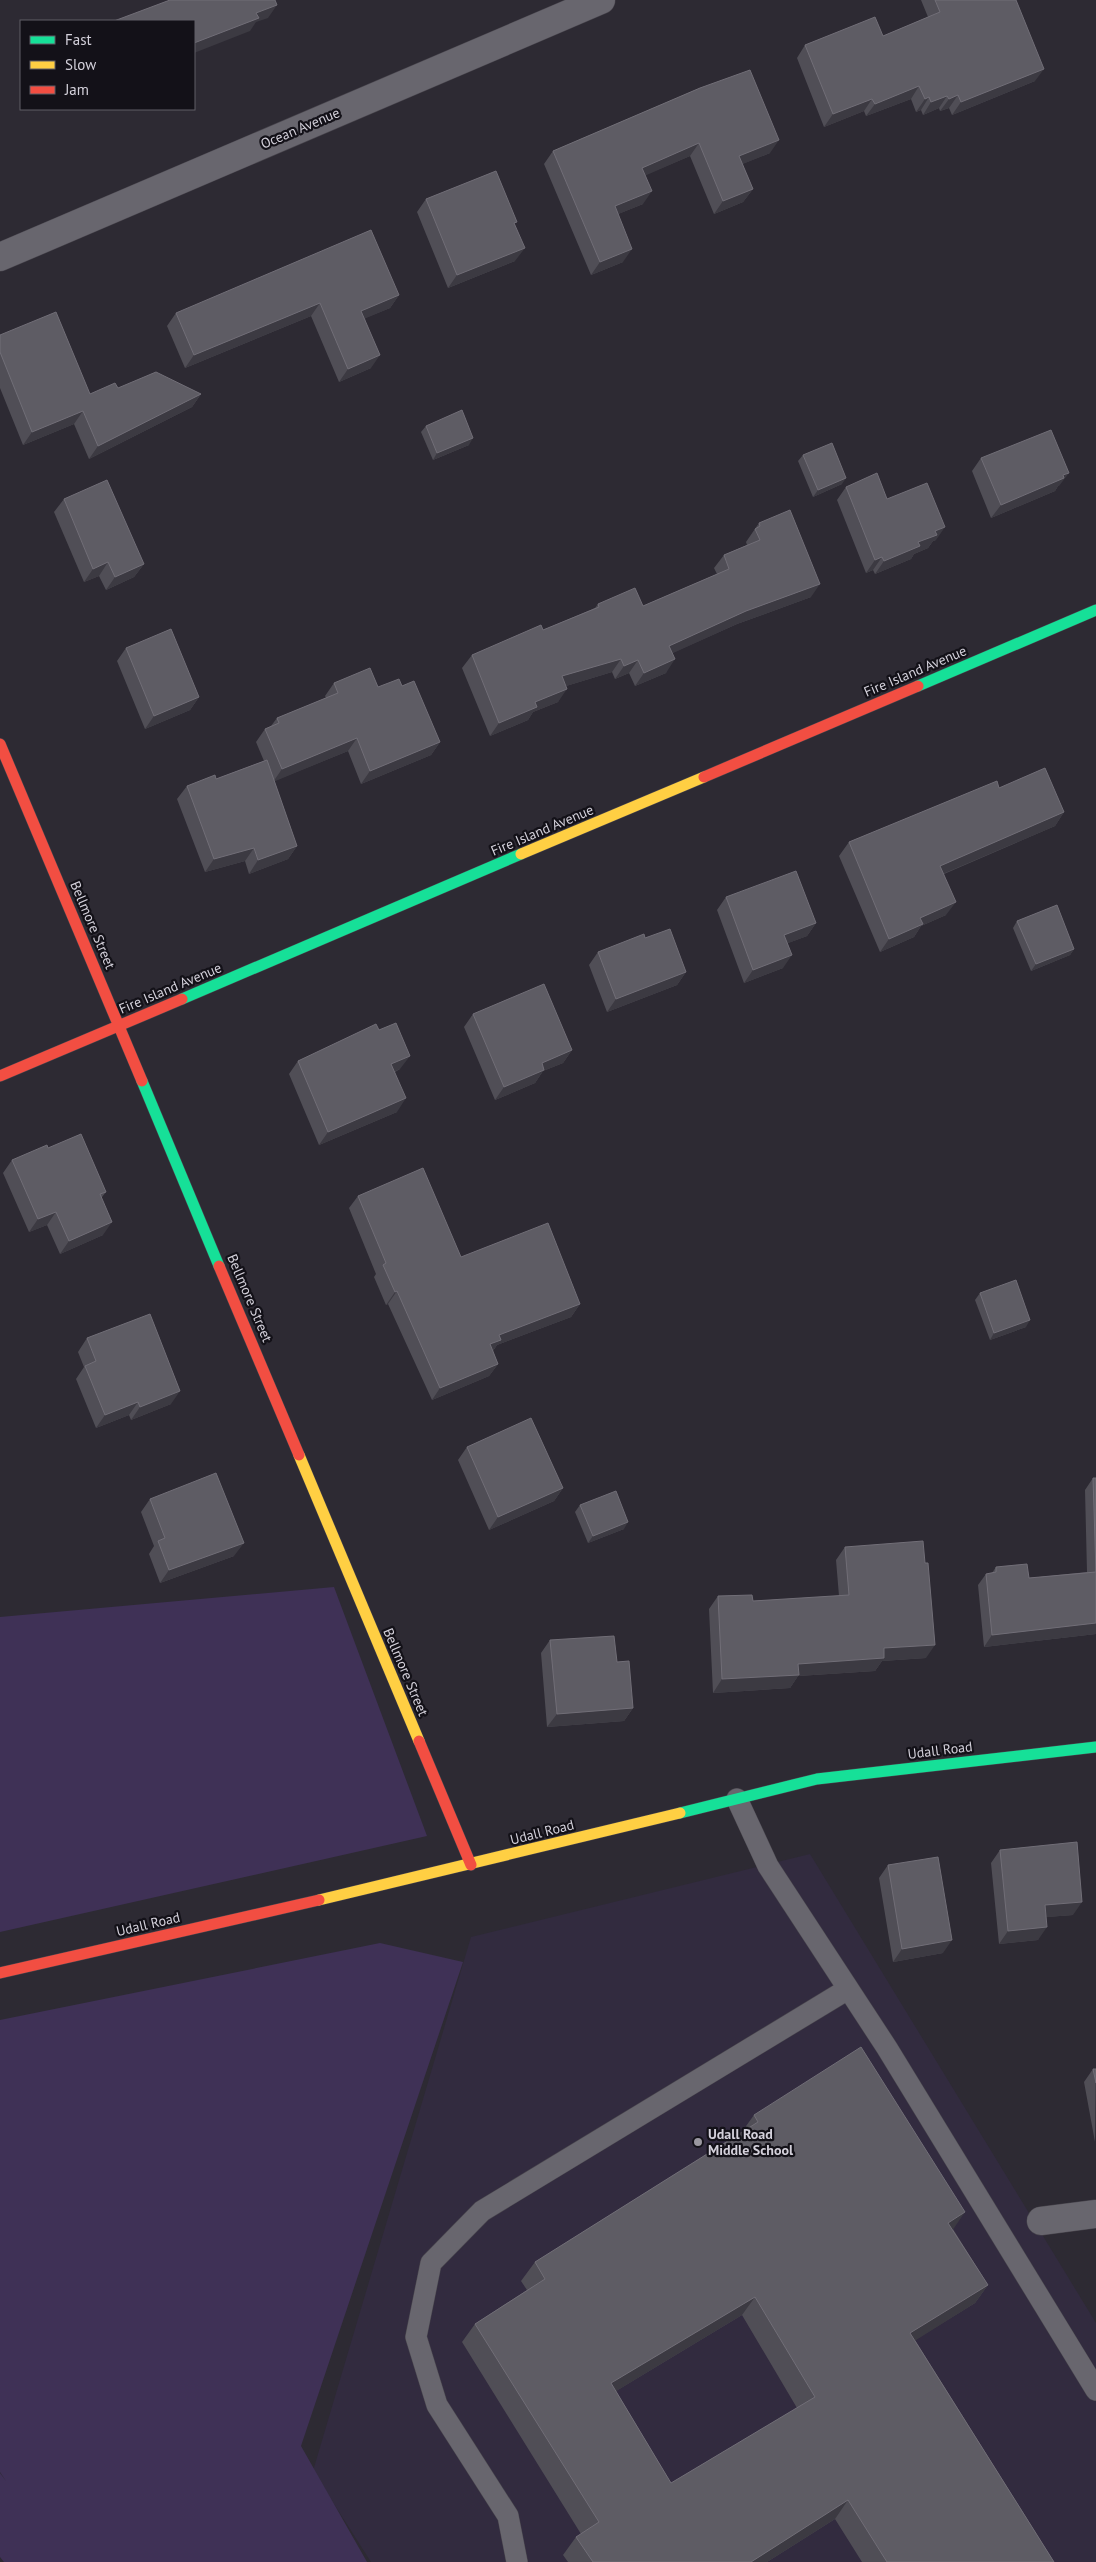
<svg xmlns="http://www.w3.org/2000/svg" width="1096" height="2562" viewBox="0 0 1096 2562" font-family="'PT Sans',sans-serif">
<rect width="100%" height="100%" fill="#2d2a33"/>
<path fill="#322b3f" d="M810,1854l286,469v239h-725l-58,-91 158,-534z"/>
<path fill="#3f3156" d="M334,1587l93,249 -427,96v-315z
M380,1943l83,19 -162,484 66,116h-363l-4,-5v-84l6,8 -6,-9v-452z"/>
<g fill="none" stroke-linecap="round" stroke-linejoin="round">
<g stroke="#48454d" stroke-width="22">
<path id="lane" d="M737,1799l31,67 119,182 209,342
M517,2562l-9,-46 -71,-111 -21,-68 15,-74 51,-52 366,-222"/>
</g>
<g stroke="#48454d" stroke-width="29">
<path id="street" d="M0,257l601,-257
M1041,2221l55,-7"/>
</g>
<g stroke="#48454d" stroke-width="12">
<path id="fast" d="M918,686l178,-76
M182,999l339,-145
M142,1081l77,185
M680,1813l137,-34 279,-32"/>
</g>
<g stroke="#48454d" stroke-width="12">
<path id="slow" d="M521,854l183,-77
M299,1455l120,286
M319,1900l361,-87"/>
</g>
<g stroke="#48454d" stroke-width="12">
<path id="jam" d="M0,744l142,337
M704,777l214,-91
M0,1076l182,-77
M219,1266l80,189
M419,1741l52,124
M0,1973l319,-73"/>
</g>
<use href="#lane" stroke="#68666e" stroke-width="21"/>
<use href="#street" stroke="#68666e" stroke-width="28"/>
<use href="#fast" stroke="#16e098" stroke-width="11"/>
<use href="#slow" stroke="#ffcf43" stroke-width="11"/>
<use href="#jam" stroke="#f24e42" stroke-width="11"/>
</g>
<path fill="#504e56" fill-rule="evenodd" d="M921,0h95l19,81 -83,34 -3,-7 -9,3 -1,-3 -16,7 -2,-5 -5,2 -5,-13 -45,17 -2,-5 -40,16 -27,-69 8,-13 78,-9 45,-19z
M700,88l70,65 -28,11 11,25 -10,13 -29,12 -24,-58 -45,19 -2,29 -25,10 5,48 -32,13 -47,-111 9,-13z
M426,199l89,26v36l-67,27 -31,-76z
M399,295l-9,13 -25,10 6,50 -32,14 -28,-66 -126,52 -18,-42 9,-13z
M0,335l90,59 28,-6 83,6 -9,13 -103,52 -15,-35 -51,21 -23,-57z
M426,426l43,19 -36,15 -12,-28z
M803,455l39,29 -29,13 -15,-36z
M981,458l78,28h-1l-3,5 -64,27 -19,-47z
M846,487l41,12 49,41 -3,1 -5,7 -14,6 -3,5 -36,15 -2,-4 -7,3 -29,-73z
M64,499l80,65 -10,13 -28,13 -7,-14 -15,6 -30,-70z
M759,523l52,74 -74,27 -65,29 -6,20 -31,13 -6,-13 -14,6 -3,-7 -46,14 -8,16 -25,10 -5,8 -38,16 -28,-68 10,-13 71,-25 52,-22 3,-4 45,2 74,-32 -3,-6 10,-13 23,-10 -1,-3z
M126,648l73,49 -9,13 -45,19 -28,-68z
M334,683l44,4 24,-1 38,56 -9,13 -70,29 -13,-33 -74,30 23,65 -9,13 -39,15 -4,-13 -40,11 -28,-73 10,-13 29,-7 48,-18 -8,-19 9,-13 6,-3 6,-8 49,-20 -1,-2z
M999,788l65,24 -9,14 -111,48 2,41 -25,11 -7,11 -34,15 -41,-96 10,-14z
M726,897l90,26 -9,13 -19,7 -5,25 -39,15 -27,-73z
M1017,921l57,28 -4,6 -39,16 -18,-43z
M645,938l41,34 -9,13 -70,27 -18,-47 9,-13z
M473,1014l99,36 -9,13 -20,8 -8,12 -40,17 -31,-73z
M379,1030l21,39 -5,3 2,40 -78,33 -30,-71 9,-13z
M48,1148l58,44 -4,5 1,38 -43,19 -13,-29 -18,7 -26,-59 9,-13z
M358,1196l103,61 119,47 -9,13 -74,28 -4,6 5,13 -9,12 -57,24 -44,-96 -2,1 -12,-28 2,-3 -27,-66z
M980,1293l46,34 -36,13 -15,-40z
M87,1338l84,66 -40,16 -2,-5 -33,13 -20,-49 8,-12 -6,-15z
M467,1447l96,41 -9,13 -65,29 -31,-70z
M1093,1478h3v156l-112,13 -6,-62 8,-11 6,-1 4,-6 33,11 58,-6 -2,-82z
M150,1499l84,57 -74,27 -11,-29 5,-8 -13,-34z
M580,1505l44,24 -36,14 -13,-31z
M845,1547l81,111 -44,3 -7,10 -77,5 -8,12 -77,5 -4,-84 9,-13 35,5 86,-5 -3,-36z
M550,1640l67,22 16,46 -9,13 -77,6 -6,-74z
M1000,1850l73,65 -27,2 -8,23 -39,4 -8,-81z
M888,1865l55,88 -50,9 -14,-84z
M1093,2069h3l-1,73 -11,-60z
M754,2115l199,114 35,56 -13,18 -60,37 139,222h-192l-27,-43 -68,43h-199l-5,-7 13,-18 5,-3 -119,-192 13,-18 52,-34 -6,-9 14,-19 206,-129zM742,2315l55,93 -126,75 -55,-92z"/>
<path fill="#3c3a42" d="M277,5l-9,13 -12,4 -6,9 -56,22v-10l62,-30z
M1044,69l-9,12 -83,34 9,-13z
M919,86l-8,13 -45,17 9,-12z
M958,95l-9,13 -9,3 9,-12z
M947,96l-8,12 -16,7 8,-13z
M929,97l-8,13 -5,2 9,-13z
M872,99l-8,12 -40,16 9,-13z
M779,140l-9,13 -40,16 9,-13z
M699,143l-9,13 -57,25 9,-13z
M753,189l-10,13 -29,12 9,-13z
M652,191l-9,13 -37,15 9,-13z
M525,248l-10,13 -67,27 9,-13z
M632,249l-9,13 -32,13 9,-13z
M399,295l-9,13 -38,16 9,-13z
M320,303l-9,13 -126,52 9,-13z
M380,355l-9,13 -32,14 9,-13z
M201,394l-9,13 -103,52 9,-13z
M83,411l-9,13 -51,21 9,-13z
M473,438l-4,7 -36,15 4,-7z
M1069,473l-10,13h-1l-3,5 -64,27 10,-13z
M846,478l-4,6 -29,13 5,-7z
M945,527l-9,13 -3,1 -5,7 -14,6 -3,5 -36,15 9,-13 51,-30z
M882,557l-9,13 -7,3 9,-13z
M108,562l-9,14 -15,6 9,-13z
M144,564l-10,13 -28,13 9,-13z
M820,584l-9,13 -74,27 -77,35 9,-13 77,-35z
M621,659l-9,13 -59,18 9,-14z
M675,659l-9,14 -31,13 9,-13z
M638,660l-9,13 -14,6 9,-13z
M567,689l-9,13 -25,10 -5,8 -38,16 9,-13 36,-21z
M199,697l-9,13 -45,19 9,-13z
M357,738l-9,13 -75,31 9,-13z
M440,742l-9,13 -70,29 9,-13z
M1064,812l-9,14 -124,53 9,-13z
M297,846l-9,13 -39,15 9,-14z
M254,848l-9,13 -40,11 9,-13z
M956,902l-10,13 -25,11 -7,11 -34,15 9,-13 31,-21z
M816,923l-9,13 -32,12 9,-13z
M1074,949l-4,6 -39,16 5,-7z
M792,955l-9,13 -39,15 9,-13z
M686,972l-9,13 -70,27 9,-13z
M572,1050l-9,13 -20,8 -8,12 -40,17 9,-13 38,-24z
M410,1056l-10,13 -18,8 9,-13z
M406,1098l-9,14 -78,33 9,-13z
M56,1212l-9,13 -18,7 9,-13z
M112,1222l-9,13 -43,19 9,-13z
M397,1291l-9,13 -2,1 9,-13z
M580,1304l-9,13 -74,28 -5,7 -2,-8 9,-9z
M1030,1320l-4,7 -36,13 4,-7z
M498,1364l-9,12 -57,24 8,-12z
M180,1391l-9,13 -40,16 9,-13z
M138,1402l-9,13 -33,13 9,-13z
M563,1488l-9,13 -65,29 9,-13z
M628,1522l-4,7 -36,14 5,-7z
M244,1543l-10,13 -74,27 9,-13z
M1096,1623v11l-112,13 8,-12z
M935,1645l-9,13 -44,3 -7,10 -77,5 -8,12 -77,5 9,-14 76,-15 86,-16z
M633,1708l-9,13 -77,6 10,-13z
M1082,1902l-9,13 -37,3 9,-13z
M1047,1927l-9,13 -39,4 9,-13z
M952,1940l-9,13 -50,9 9,-13z
M965,2212l-13,19 -4,-8z
M988,2285l-13,18 -78,49 13,-19z
M755,2297l-13,18 -144,87 13,-19z
M848,2500l-13,19 -68,43h-16z"/>
<path fill="#5e5c64" stroke="#716e77" fill-rule="evenodd" d="M170,0h105l2,5 -21,8 3,5 -65,25v-22h-80z
M935,0h81l28,69 -83,33 -3,-7 -9,4 -2,-3 -16,6 -2,-5 -4,2 -6,-13 -44,18 -3,-5 -39,15 -28,-69 70,-28 8,19 57,-24z
M750,70l29,70 -40,16 14,33 -30,12 -24,-58 -57,25 10,23 -37,15 17,43 -32,13 -47,-111 147,-63z
M496,171l21,51 -3,1 11,25 -68,27 -31,-76z
M371,230l28,65 -38,16 19,44 -32,14 -28,-66 -126,52 -18,-42z
M56,312l34,82 25,-11 3,5 38,-16 45,22 -103,52 -15,-35 -51,21 -32,-80v-17z
M462,410l11,28 -36,15 -11,-27z
M1051,430l18,43 -6,2 1,3 -63,27 -20,-47z
M832,443l14,35 -28,12 -15,-35z
M877,473l10,26 40,-16 18,44 -10,4 2,4 -19,7 2,4 -36,15 -2,-4 -7,3 -29,-73z
M107,480l37,84 -29,13 -7,-15 -15,7 -29,-70z
M790,510l30,74 -74,27 -77,35 6,13 -31,14 -6,-13 -14,6 -3,-7 -59,17 5,13 -32,13 2,5 -38,16 -27,-68 69,-30 2,5 56,-23 -1,-3 37,-16 8,18 86,-37 -5,-14 36,-15 -5,-11 5,-3 -1,-3z
M171,629l28,68 -45,19 -28,-68z
M370,668l8,19 21,-8 3,7 12,-5 26,61 -70,29 -13,-33 -75,31 -17,-40 14,-6 -2,-5 61,-25 -4,-10z
M267,760l30,86 -39,14 -4,-12 -40,11 -27,-73 28,-11 1,4z
M1045,768l19,44 -124,54 16,36 -36,16 3,6 -34,15 -40,-97 148,-61 2,7z
M796,871l20,52 -32,12 8,20 -39,15 -27,-73z
M1057,905l17,44 -38,15 -19,-43z
M670,929l16,43 -70,27 -18,-47 46,-18 1,4z
M544,984l28,66 -30,13 2,7 -40,17 -31,-73z
M396,1023l14,33 -19,8 15,34 -78,34 -30,-71 78,-37 3,6z
M81,1134l25,58 -6,2 12,28 -43,19 -13,-29 -18,7 -26,-59 35,-15 1,3z
M423,1168l38,89 87,-34 32,81 -81,31 2,5 -11,4 8,20 -58,24 -43,-97 -2,1 -12,-27 3,-2 -28,-67z
M1016,1280l14,40 -36,13 -14,-40z
M150,1314l30,77 -40,16 -2,-5 -33,13 -20,-49 11,-5 -9,-23z
M531,1418l32,70 -65,29 -31,-70z
M216,1473l28,70 -75,27 -11,-29 7,-3 -15,-39z
M1093,1478h3v145l-104,12 -6,-61 10,-2v-5l31,-3 2,14 67,-6z
M616,1491l12,31 -35,14 -13,-31z
M923,1541l2,22h3l7,82 -51,3v10l-86,6 1,11 -77,4 -4,-83 34,-1 1,6 96,-6 -4,-48z
M614,1636l3,26 12,-1 4,47 -76,6 -7,-74z
M1077,1842l5,60 -37,3 2,22 -39,4 -8,-81z
M938,1857l14,83 -50,9 -14,-84z
M861,2047l104,165 -17,11 40,62 -78,48 144,229h-167l-39,-62 -97,62h-158l-17,-25 23,-15 -124,-198 70,-45 -10,-17 223,-140 -4,-7zM755,2297l60,100 -144,86 -60,-100z
M1093,2069h3v14z"/>
<circle fill="#9a97a0" stroke="#131118" stroke-width="2" cx="698" cy="2142" r="5"/>
<g text-anchor="middle" stroke-width="4.5" stroke-linejoin="round" paint-order="stroke">
<g font-size="14" fill="#d4d1db" stroke="#131118">
<text transform="translate(300 128) rotate(-23)" y="5">Ocean Avenue</text>
<text transform="translate(915 671) rotate(-23)" y="5">Fire Island Avenue</text>
<text transform="translate(542 830) rotate(-23)" y="5">Fire Island Avenue</text>
<text transform="translate(93 925) rotate(67)" y="5">Bellmore Street</text>
<text transform="translate(170 988) rotate(-23)" y="5">Fire Island Avenue</text>
<text transform="translate(250 1298) rotate(67)" y="5">Bellmore Street</text>
<text transform="translate(406 1672) rotate(67)" y="5">Bellmore Street</text>
<text transform="translate(940 1750) rotate(-7)" y="5">Udall Road</text>
<text transform="translate(542 1832) rotate(-14)" y="5">Udall Road</text>
<text transform="translate(148 1924) rotate(-13)" y="5">Udall Road</text>
</g>
<g font-size="14" font-weight="bold" fill="#d4d1db" stroke="#131118" text-anchor="start">
<text x="708" y="2139">Udall Road<tspan x="708" dy="16">Middle School</tspan></text>
</g>
</g>
<rect x="20" y="20" width="175" height="90" fill="#131118" stroke="#605e66"/>
<rect x="30" y="36" width="25" height="8" fill="#16e098" stroke="#605e66"/>
<text x="65" y="45" font-size="15" fill="#d4d1db">Fast</text>
<rect x="30" y="61" width="25" height="8" fill="#ffcf43" stroke="#605e66"/>
<text x="65" y="70" font-size="15" fill="#d4d1db">Slow</text>
<rect x="30" y="86" width="25" height="8" fill="#f24e42" stroke="#605e66"/>
<text x="65" y="95" font-size="15" fill="#d4d1db">Jam</text>
</svg>
